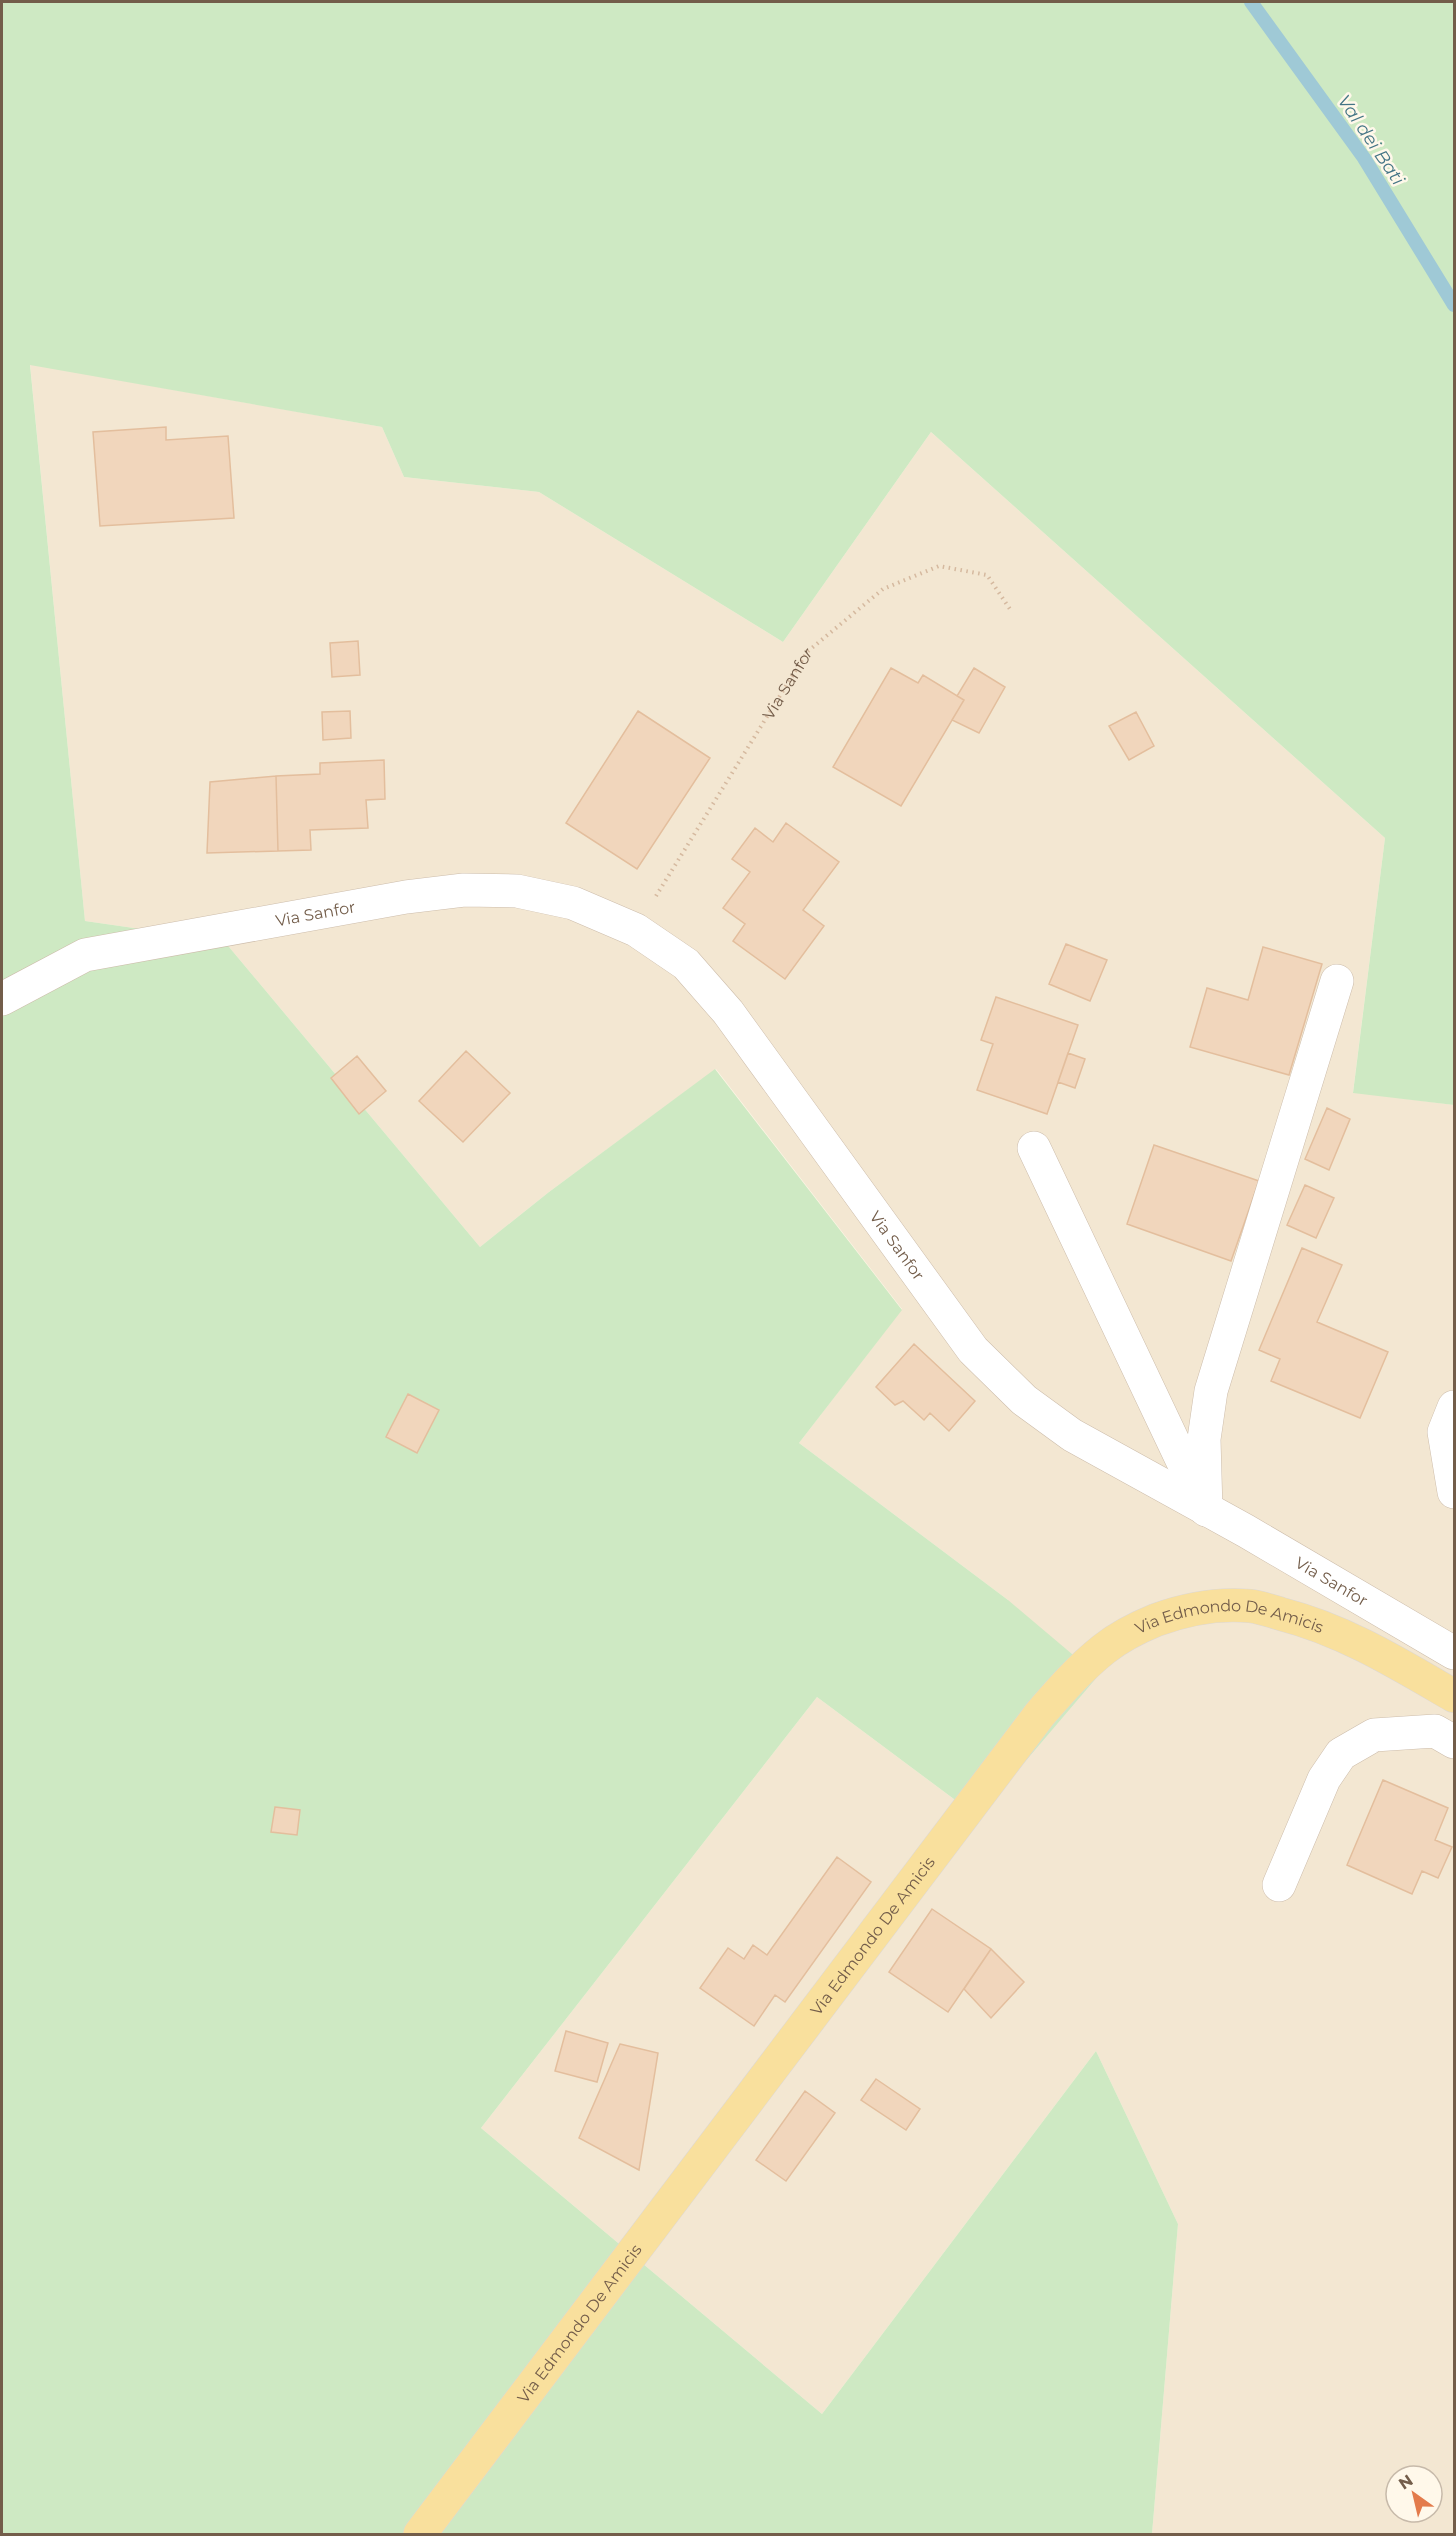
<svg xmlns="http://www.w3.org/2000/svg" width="1456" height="2536" viewBox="0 0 1456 2536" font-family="Montserrat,sans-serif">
<rect width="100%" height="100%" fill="#fcf5e4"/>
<path fill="#f3e7d2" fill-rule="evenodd" d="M30,364l352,63 22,50 135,15 244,150 148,-210 454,406 -32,254 101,13v1429h-302l26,-310 -82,-173 -274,363 -341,-286 336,-431 161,120 30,-217 -209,-157 103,-134 -186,-240 -167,123 -69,55 -256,-306 -139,-20zM1396,2476h36v36h-36z"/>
<path fill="#cee9c3" d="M2,2h1452v1103l-101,-12 32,-255 -454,-406 -148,210 -244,-150 -135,-15 -22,-50 -352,-62 55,556 139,20 256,306 69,-55 166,-123 187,241 -103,133 209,157 90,76 -120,141 -161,-120 -336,431 341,286 274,-363 82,173 -26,310h-1150z"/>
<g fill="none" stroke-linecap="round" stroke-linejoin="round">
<path stroke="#9fc9d6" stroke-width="14" d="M1251,2l113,156 90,147"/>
</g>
<path fill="#f1d6bc" stroke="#e3be9d" stroke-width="1.5" d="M166,427v13l62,-4 6,82 -134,8 -7,-94z
M358,641l2,34 -28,2 -2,-34z
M891,668l27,15 5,-8 41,25 -63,106 -68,-39z
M974,668l31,19 -26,46 -27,-13 12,-20 -7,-4z
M350,711l1,27 -28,2 -1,-28z
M638,711l72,47 -73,111 -71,-46z
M1136,712l18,34 -25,14 -20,-34z
M384,760l1,39 -19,1 2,28 -58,2 1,20 -33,1 -2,-75 44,-2v-11z
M276,776l2,75 -71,2 3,-71z
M786,823l53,39 -36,48 21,16 -39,53 -52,-38 12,-17 -22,-16 27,-36 -18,-13 23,-31 18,14z
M1066,944l41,16 -17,41 -41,-17z
M1263,947l59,17 -33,111 -99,-28 17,-59 41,12z
M996,997l82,28 -31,89 -70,-24 16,-46 -12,-4z
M466,1051l44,42 -47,49 -44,-41z
M1068,1053l17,6 -10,29 -17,-6z
M357,1056l29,35 -27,23 -28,-36z
M1327,1108l23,11 -21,51 -24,-11z
M1154,1145l105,36 -28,80 -104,-37z
M1305,1185l29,13 -18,40 -29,-13z
M1302,1248l40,17 -25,57 71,30 -28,66 -89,-37 9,-22 -21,-9z
M914,1344l61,57 -26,30 -19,-18 -6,7 -21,-19 -8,4 -19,-18z
M408,1394l31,16 -22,43 -31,-16z
M1383,1780l65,28 -13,32 17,7 -14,31 -16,-7 -10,23 -65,-29z
M275,1807l25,3 -3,25 -26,-3z
M837,1857l34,25 -86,120 -10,-7 -21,31 -54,-38 28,-40 16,11 9,-14 14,10z
M932,1909l59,40 -43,63 -59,-40z
M991,1949l33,33 -33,36 -27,-29z
M566,2031l42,12 -11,39 -42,-11z
M620,2044l38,9 -19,117 -60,-32z
M876,2079l44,30 -14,21 -45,-30z
M805,2091l30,22 -49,68 -30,-21z"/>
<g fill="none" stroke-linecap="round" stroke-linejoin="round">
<g stroke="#cdbdab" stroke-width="34">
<g id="minor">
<path id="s2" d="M2,999l83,-44 321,-58 58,-7 53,1 56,12 63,27 50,34 42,48 245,338 51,50 48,35 174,96 208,122"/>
<path d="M1034,1148l167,352"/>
<path d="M1454,1407l-10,25 10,60"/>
<path d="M1206,1510l-2,-71 7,-48 126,-410"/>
<path d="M1279,1885l45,-106 17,-25 33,-19 61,-4 19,11"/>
</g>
</g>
<g stroke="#ddd8d4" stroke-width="34">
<g id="major">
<path id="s3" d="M420,2534l620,-820c20,-23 40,-46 64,-65 15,-12 35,-22 52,-29 30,-11 62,-17 94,-14 10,1 21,5 31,8 63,16 118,50 173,82"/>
</g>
</g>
<path stroke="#d5b99f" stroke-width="4" stroke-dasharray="1.5 4.5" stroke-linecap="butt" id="s1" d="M656,896l151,-244 76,-63 56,-23 48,9 25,37"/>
<use href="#minor" stroke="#fff" stroke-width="33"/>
<use href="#major" stroke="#f9e09d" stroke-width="33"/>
</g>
<g text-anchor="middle" stroke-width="5" stroke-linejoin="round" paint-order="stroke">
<g font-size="16" fill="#735d4a" stroke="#fff8ea">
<text dy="6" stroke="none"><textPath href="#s1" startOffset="250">Via Sanfor</textPath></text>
<text dy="6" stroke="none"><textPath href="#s2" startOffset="328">Via Sanfor</textPath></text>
<text dy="6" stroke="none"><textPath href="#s2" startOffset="1070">Via Sanfor</textPath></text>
<text dy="6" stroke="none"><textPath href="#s2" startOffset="1628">Via Sanfor</textPath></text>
<text dy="6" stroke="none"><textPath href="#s3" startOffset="1254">Via Edmondo De Amicis</textPath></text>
<text dy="6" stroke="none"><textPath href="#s3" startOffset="750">Via Edmondo De Amicis</textPath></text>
<text dy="6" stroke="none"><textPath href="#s3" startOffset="264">Via Edmondo De Amicis</textPath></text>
</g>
<g font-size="18" font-style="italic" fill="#447586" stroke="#fff8ea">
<text transform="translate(1371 140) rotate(56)" y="6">Val dei Bati</text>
</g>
</g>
<rect width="1456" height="2536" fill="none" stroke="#735d4a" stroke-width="6"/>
<g transform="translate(1414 2494) rotate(326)"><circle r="28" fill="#fff8ea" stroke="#c7baaa" stroke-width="1.5"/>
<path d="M0-4.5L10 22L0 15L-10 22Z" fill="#e37b4b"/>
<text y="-9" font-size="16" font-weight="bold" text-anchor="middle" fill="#735d4a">N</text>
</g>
</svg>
